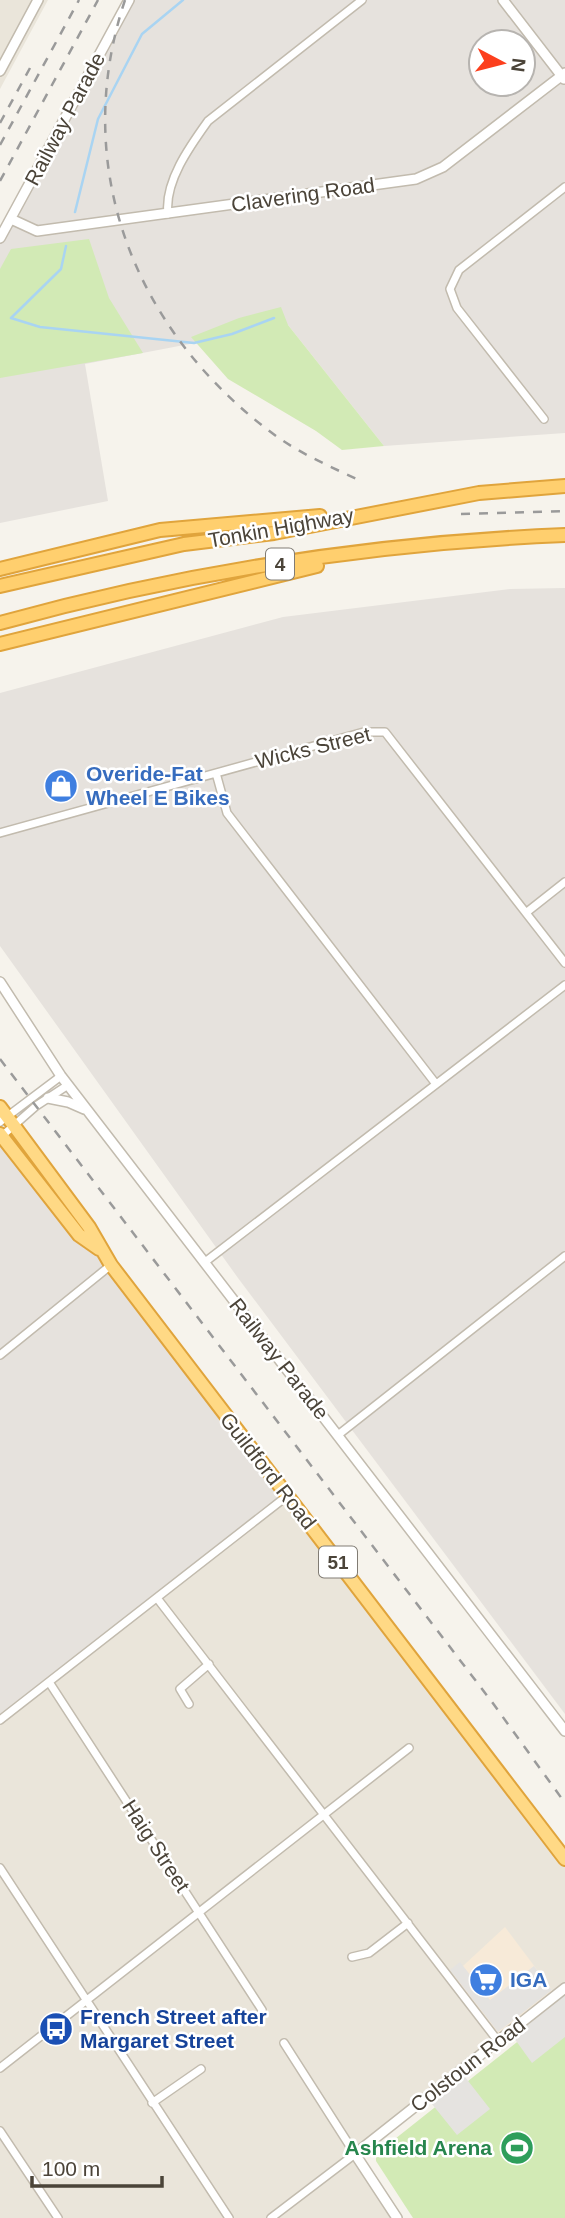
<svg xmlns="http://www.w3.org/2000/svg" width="565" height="2218" viewBox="0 0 565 2218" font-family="Arial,sans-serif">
<rect width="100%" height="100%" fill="#f6f3ec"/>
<path fill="#eae5da" d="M0,0h48l-48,89z
M287,1496l278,363v129l-210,166 42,64h-397v-498z"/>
<path fill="#f7ead8" d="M505,1927l51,68 -58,46 -48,-63z"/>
<path fill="#e6e2dd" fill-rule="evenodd" d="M132,0h433v433l-181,13 -96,-121 -203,39 23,137 -108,22v-285zM481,42h42v42h-42z
M565,588v1126l-327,-436 -238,-332v-253l283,-76 227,-28z
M0,1134l66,83 33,32 188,247 -287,224z"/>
<path fill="#d2eab5" d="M89,239l20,59 34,55 -143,25v-109l11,-20z
M281,307l7,18 96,121 -42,4 -26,-19 -88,-52 -37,-42 48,-19z
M565,2004v214h-152l-37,-57v-7z"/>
<path fill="#e5e3e0" d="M460,1962l30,38 44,-34 18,24 -54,42 -48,-62z
M565,1988v49l-33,26 -23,-32z
M465,2077l25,32 -33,26 -25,-31z"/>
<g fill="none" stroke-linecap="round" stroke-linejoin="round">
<path stroke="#a9d4f2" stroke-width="2.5" d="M75,212l23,-93 44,-85 41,-34
M11,318l29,9 154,16 38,-9 42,-16
M11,318l50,-49 5,-23"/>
<g stroke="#c2bbae" stroke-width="10">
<path id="minor" d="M168,214c-4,-32 22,-68 40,-93l154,-121
M544,419l-87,-111 -7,-19 9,-19 106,-83
M216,773l11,40 209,271
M0,833l364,-101h21l180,231
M527,912l38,-30
M0,1122l61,-46
M2,1136l34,-30 32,-21
M205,1262l360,-277
M0,1355l111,-90
M338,1435l227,-179
M157,1598l341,443
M49,1682l213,328
M189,1704l-9,-15 29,-25
M0,1720l287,-224
M0,1868l229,350
M352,1957l17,-4 39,-30
M0,2068l409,-320
M152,2103l49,-34
M0,2131l58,87
M271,2218l84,-64 -71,-111"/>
</g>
<g stroke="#c2bbae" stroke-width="12">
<path id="tertiary" d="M503,0l61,79
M0,71l38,-71
M11,219l26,12 379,-52 27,-12 122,-94
M0,238l129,-238
M0,982l61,94 504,655
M48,1098l20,4 16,7
M397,2218l-42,-64 210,-166"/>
</g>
<g stroke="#e0a43c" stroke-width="16">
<path id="trunk" d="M0,1107l89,120 22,38 454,594
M0,1134l79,101 20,14"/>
</g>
<g stroke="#e0a43c" stroke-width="16">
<path id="motorway" d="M0,569l160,-39 160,-14
M0,586l184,-42 90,-11 205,-40 86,-7
M0,623c184,-51 375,-80 565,-88
M0,644l317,-78"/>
</g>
<use href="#minor" stroke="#fff" stroke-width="7"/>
<use href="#tertiary" stroke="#fff" stroke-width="9"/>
<use href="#trunk" stroke="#ffd985" stroke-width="12"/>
<use href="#motorway" stroke="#ffcf6e" stroke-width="12"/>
<path stroke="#9a9a9a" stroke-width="2.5" stroke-dasharray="9 9" stroke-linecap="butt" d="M125,0c-55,165 8,327 143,430 28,22 61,36 93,51
M0,123l30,-55
M0,145l79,-145
M0,181l98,-181
M461,514l104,-3
M0,1059l492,643 73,101"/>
</g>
<defs>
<g id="shop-disc" transform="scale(1.75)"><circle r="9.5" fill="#3f7fe0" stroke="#fff"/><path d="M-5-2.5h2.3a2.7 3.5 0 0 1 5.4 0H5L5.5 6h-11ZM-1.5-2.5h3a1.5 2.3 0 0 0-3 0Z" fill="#fff"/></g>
<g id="supermarket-disc" transform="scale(1.75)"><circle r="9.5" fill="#3f7fe0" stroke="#fff"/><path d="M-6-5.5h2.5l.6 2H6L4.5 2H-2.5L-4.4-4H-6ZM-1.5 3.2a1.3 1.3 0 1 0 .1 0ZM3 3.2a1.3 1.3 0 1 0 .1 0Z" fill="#fff"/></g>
<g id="bus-disc" transform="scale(1.75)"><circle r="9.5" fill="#1a4fb4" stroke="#fff"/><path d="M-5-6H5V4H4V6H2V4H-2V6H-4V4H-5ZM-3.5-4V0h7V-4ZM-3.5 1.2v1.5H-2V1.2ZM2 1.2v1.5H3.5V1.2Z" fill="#fff"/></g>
<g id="stadium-disc" transform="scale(1.75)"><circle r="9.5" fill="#2e9e5b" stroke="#fff"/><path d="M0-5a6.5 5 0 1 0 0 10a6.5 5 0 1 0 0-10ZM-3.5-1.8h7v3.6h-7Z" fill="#fff"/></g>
</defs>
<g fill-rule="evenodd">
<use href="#shop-disc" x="61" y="786"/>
<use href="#supermarket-disc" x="486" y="1980"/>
<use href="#bus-disc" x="56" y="2029"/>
<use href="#stadium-disc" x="517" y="2148"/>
</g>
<g text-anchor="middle" stroke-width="5" stroke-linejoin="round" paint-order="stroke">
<g fill="#fff" stroke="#817c74" stroke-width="2">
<rect x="266" y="548.5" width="28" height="31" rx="5"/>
<rect x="319" y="1546.5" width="38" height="31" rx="5"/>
</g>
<g font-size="19" font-weight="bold" fill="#4b4439">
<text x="280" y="571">4</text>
<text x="338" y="1569">51</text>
</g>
<g font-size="21" fill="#4b4439" stroke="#fff">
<text transform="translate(65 119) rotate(-62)" y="7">Railway Parade</text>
<text transform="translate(303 195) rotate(-8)" y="7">Clavering Road</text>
<text transform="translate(281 528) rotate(-10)" y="7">Tonkin Highway</text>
<text transform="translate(313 748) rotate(-14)" y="7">Wicks Street</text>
<text transform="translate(279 1359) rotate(52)" y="7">Railway Parade</text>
<text transform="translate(268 1471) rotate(52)" y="7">Guildford Road</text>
<text transform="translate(156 1846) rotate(57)" y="7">Haig Street</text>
<text transform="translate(468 2065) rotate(-38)" y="7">Colstoun Road</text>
</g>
<g font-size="21" font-weight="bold" fill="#366cbe" stroke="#fff" text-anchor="start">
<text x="86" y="781">Overide-Fat<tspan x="86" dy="24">Wheel E Bikes</tspan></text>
<text x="510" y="1987">IGA</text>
</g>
<g font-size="21" font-weight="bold" fill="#164399" stroke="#fff" text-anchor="start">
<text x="80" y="2024">French Street after<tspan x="80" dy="24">Margaret Street</tspan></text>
</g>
<g font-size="21" font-weight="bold" fill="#27864d" stroke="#fff" text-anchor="end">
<text x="492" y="2155">Ashfield Arena</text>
</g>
</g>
<g transform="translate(502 63) rotate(97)"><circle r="33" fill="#ffffff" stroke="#b7b4b0" stroke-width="2"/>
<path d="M0-5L12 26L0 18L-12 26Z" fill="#fc3f1d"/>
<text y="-10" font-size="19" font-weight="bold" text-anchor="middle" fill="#4b4439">N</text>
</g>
<path d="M32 2176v10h130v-10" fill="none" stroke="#4b4439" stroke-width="3.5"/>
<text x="42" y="2176" font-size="21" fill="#4b4439" stroke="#ffffff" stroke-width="5" paint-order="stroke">100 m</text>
</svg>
